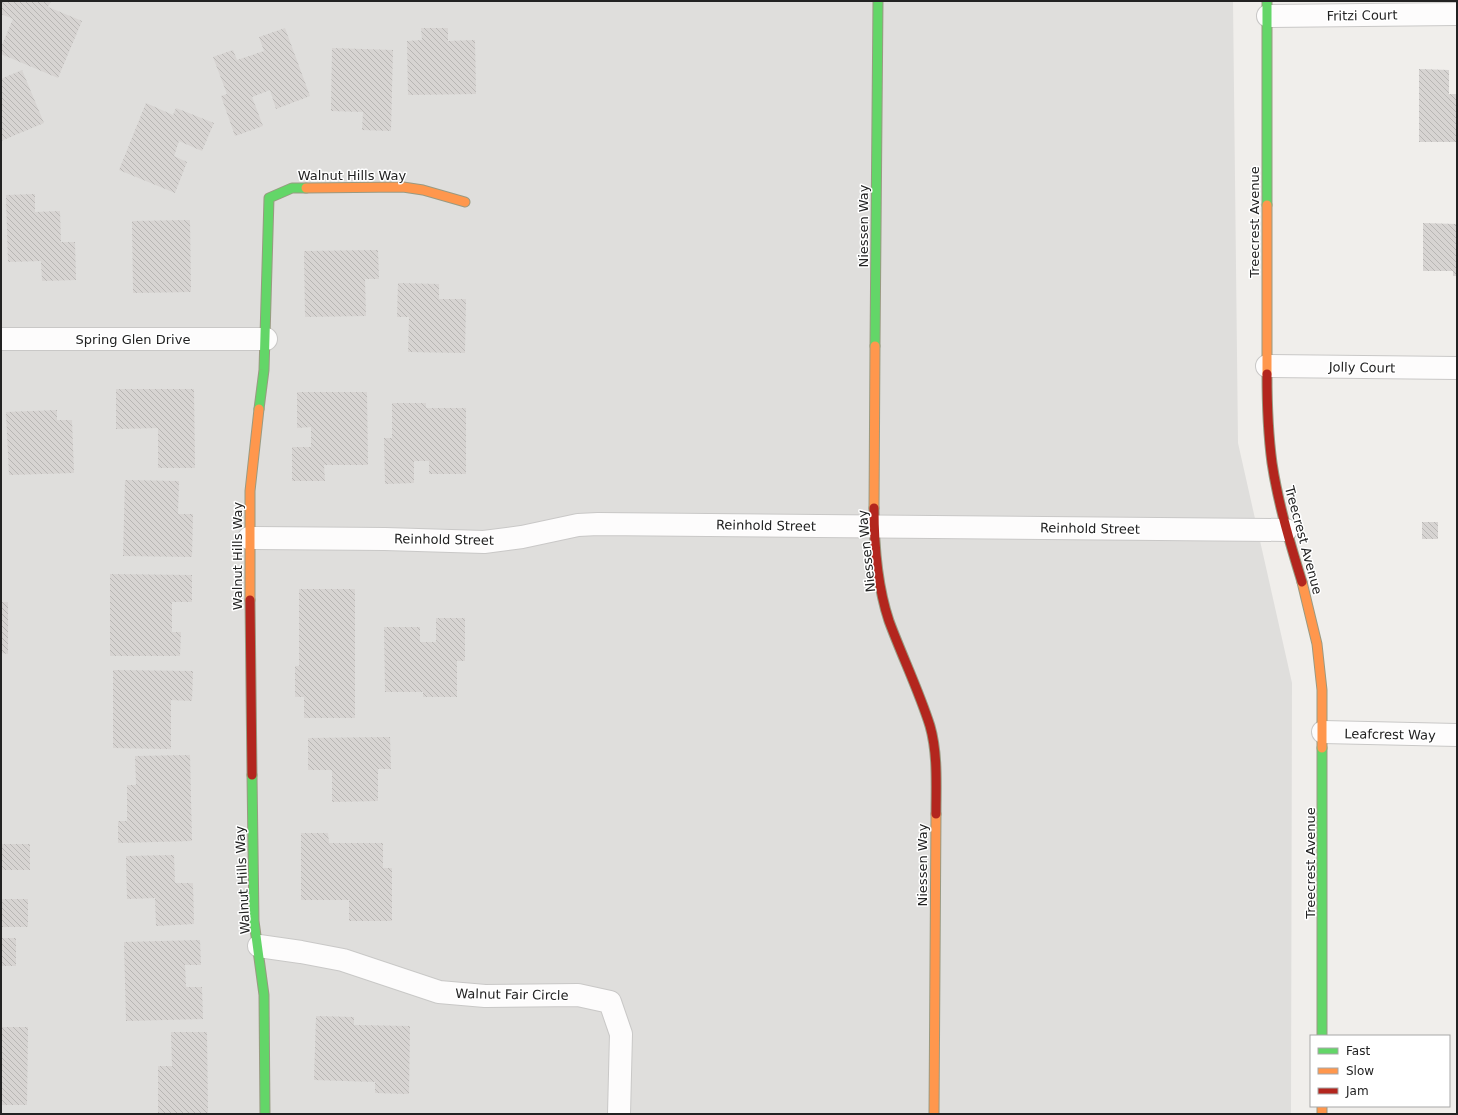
<svg xmlns="http://www.w3.org/2000/svg" width="1458" height="1115" viewBox="0 0 1458 1115" font-family="'DejaVu Sans',sans-serif">
<defs>
<pattern id="building-back-hatch" width="6" height="6" patternUnits="userSpaceOnUse"><rect width="6" height="6" fill="#d7d4d2"/><path d="M-1 5l2 2M0 0l6 6M5-1l2 2" fill="none" stroke="#b8b6b4"/></pattern>
</defs>
<rect width="100%" height="100%" fill="#f0eeeb"/>
<path fill="#dfdedc" d="M1,1h1232l5,442 54,240 -1,431h-1290z"/>
<path fill="url(#building-back-hatch)" d="M1,1h50l-3,6 34,14 -24,57 -57,-24v-7l12,-28 -12,-5z
M285,28l25,68 -34,13 -6,-19 -18,7 11,29 -28,10 -14,-40 6,-2 -14,-37 20,-7 4,10 27,-9 -5,-14z
M421,28h27v13l27,-1 1,54 -68,1 -1,-54 15,-1z
M332,48l61,2 -2,81 -29,-1 1,-18 -32,-1z
M1419,69l30,1v24h8v48h-38z
M22,70l22,53 -43,18v-62z
M146,103l27,12 3,-7 38,15 -12,28 -23,-10 -5,15 13,6 -12,31 -56,-23z
M35,194v18l25,-1 1,31h14l1,38 -34,1 -1,-20 -33,1 -2,-67z
M190,220l1,72 -58,1 -1,-72z
M1423,223l34,1v52h-4v-5h-30z
M378,250l1,29h-14l1,37 -61,1 -1,-66z
M398,283l41,1v15h27l-1,54 -57,-1 1,-35h-12z
M116,389h78l1,79h-37v-40l-42,1z
M297,392h70l1,73h-44l1,16h-33v-34h19v-20l-14,1z
M392,403h34v5h40v66h-37v-13h-15v22l-29,1 -1,-46h8z
M57,410v10h15l2,53 -65,2 -3,-63z
M125,480l54,1 -1,33h15l-1,43 -69,-1z
M1422,522h16v17h-16z
M110,574l82,1v27h-20v30h9l-1,24h-70z
M299,589h56v129h-51v-21h-9v-31h4z
M1,602h7v52l-7,-1z
M436,618h29v43h-8v36h-34v-5h-38l-1,-65h36v15h16z
M113,670l80,1 -1,30 -21,-1v49l-58,-1z
M390,737l1,32h-13v32l-46,1v-32h-24v-32z
M190,755l2,86 -74,2v-22h9v-36h9l-1,-29z
M301,833h27l1,10h54v25h9v53h-43v-21h-48z
M1,844h29v26h-29z
M174,855l1,28h18l1,41 -38,2 -1,-28 -28,1 -1,-43z
M1,899h27v28h-27z
M1,938h15v28h-15z
M200,940l1,25h-16l1,22h16l1,32 -77,2 -2,-79z
M316,1016l38,1v8l56,1 -1,68 -34,-1v-11l-61,-2z
M1,1027h27l-1,78h-26z
M171,1032h36l1,82h-50v-48h14z"/>
<g fill="none" stroke-linecap="round" stroke-linejoin="round">
<g stroke="#c9c8c7" stroke-width="24">
<path id="street" d="M1268,16l189,-2
M1,339h265
M1267,366l190,2
M249,538l136,1 99,3 38,-5 56,-12 20,-1 688,6
M1323,732l134,3
M259,946l42,6 42,8 96,32 46,4 93,-1 32,7 11,32 -2,80"/>
</g>
<g stroke="#999a82" stroke-width="11">
<path id="fast" d="M1267,1v204
M875,346l3,-345
M259,409l5,-39 5,-172 23,-10h14
M1322,748v288
M252,775l2,146 10,74 1,119"/>
</g>
<g stroke="#999a82" stroke-width="11">
<path id="slow" d="M306,188l97,-1 20,3 42,12
M1267,205v169
M874,508l1,-162
M1302,582l15,62 5,46v58
M250,600v-109l9,-82
M1322,1106v8
M934,1114l2,-300"/>
</g>
<g stroke="#999a82" stroke-width="11">
<path id="jam" d="M1267,374c0,29 1,59 5,89 6,40 18,80 30,119
M874,508c0,37 3,77 15,113 13,35 30,70 41,105 8,28 6,59 6,88
M250,600l2,175"/>
</g>
<use href="#street" stroke="#fdfcfc" stroke-width="22"/>
<use href="#fast" stroke="#63d668" stroke-width="9"/>
<use href="#slow" stroke="#ff974d" stroke-width="9"/>
<use href="#jam" stroke="#b3261e" stroke-width="9"/>
</g>
<g text-anchor="middle" stroke-width="3" stroke-linejoin="round" paint-order="stroke">
<g font-size="13" fill="#222" stroke="#fff">
<text transform="translate(1362 15) rotate(-1)" y="5">Fritzi Court</text>
<text x="352" y="180">Walnut Hills Way</text>
<text transform="translate(1254 222) rotate(-90)" y="5">Treecrest Avenue</text>
<text transform="translate(863 226) rotate(-90)" y="5">Niessen Way</text>
<text x="133" y="344">Spring Glen Drive</text>
<text transform="translate(1362 367) rotate(1)" y="5">Jolly Court</text>
<text transform="translate(766 525) rotate(1)" y="5">Reinhold Street</text>
<text transform="translate(1090 528) rotate(1)" y="5">Reinhold Street</text>
<text transform="translate(444 539) rotate(1)" y="5">Reinhold Street</text>
<text transform="translate(1304 540) rotate(75)" y="5">Treecrest Avenue</text>
<text transform="translate(866 551) rotate(-96)" y="5">Niessen Way</text>
<text transform="translate(237 556) rotate(-90)" y="5">Walnut Hills Way</text>
<text transform="translate(1390 734) rotate(1)" y="5">Leafcrest Way</text>
<text transform="translate(1310 863) rotate(-90)" y="5">Treecrest Avenue</text>
<text transform="translate(922 865) rotate(-90)" y="5">Niessen Way</text>
<text transform="translate(242 880) rotate(-93)" y="5">Walnut Hills Way</text>
<text transform="translate(512 994) rotate(1)" y="5">Walnut Fair Circle</text>
</g>
</g>
<rect width="1458" height="1115" fill="none" stroke="#222222" stroke-width="4"/>
<rect x="1310" y="1035" width="140" height="72" fill="#ffffff" stroke="#a7a7a7"/>
<rect x="1318" y="1048" width="20" height="6" fill="#63d668" stroke="#a7a7a7"/>
<text x="1346" y="1055" font-size="12" fill="#222222">Fast</text>
<rect x="1318" y="1068" width="20" height="6" fill="#ff974d" stroke="#a7a7a7"/>
<text x="1346" y="1075" font-size="12" fill="#222222">Slow</text>
<rect x="1318" y="1088" width="20" height="6" fill="#b3261e" stroke="#a7a7a7"/>
<text x="1346" y="1095" font-size="12" fill="#222222">Jam</text>
</svg>
